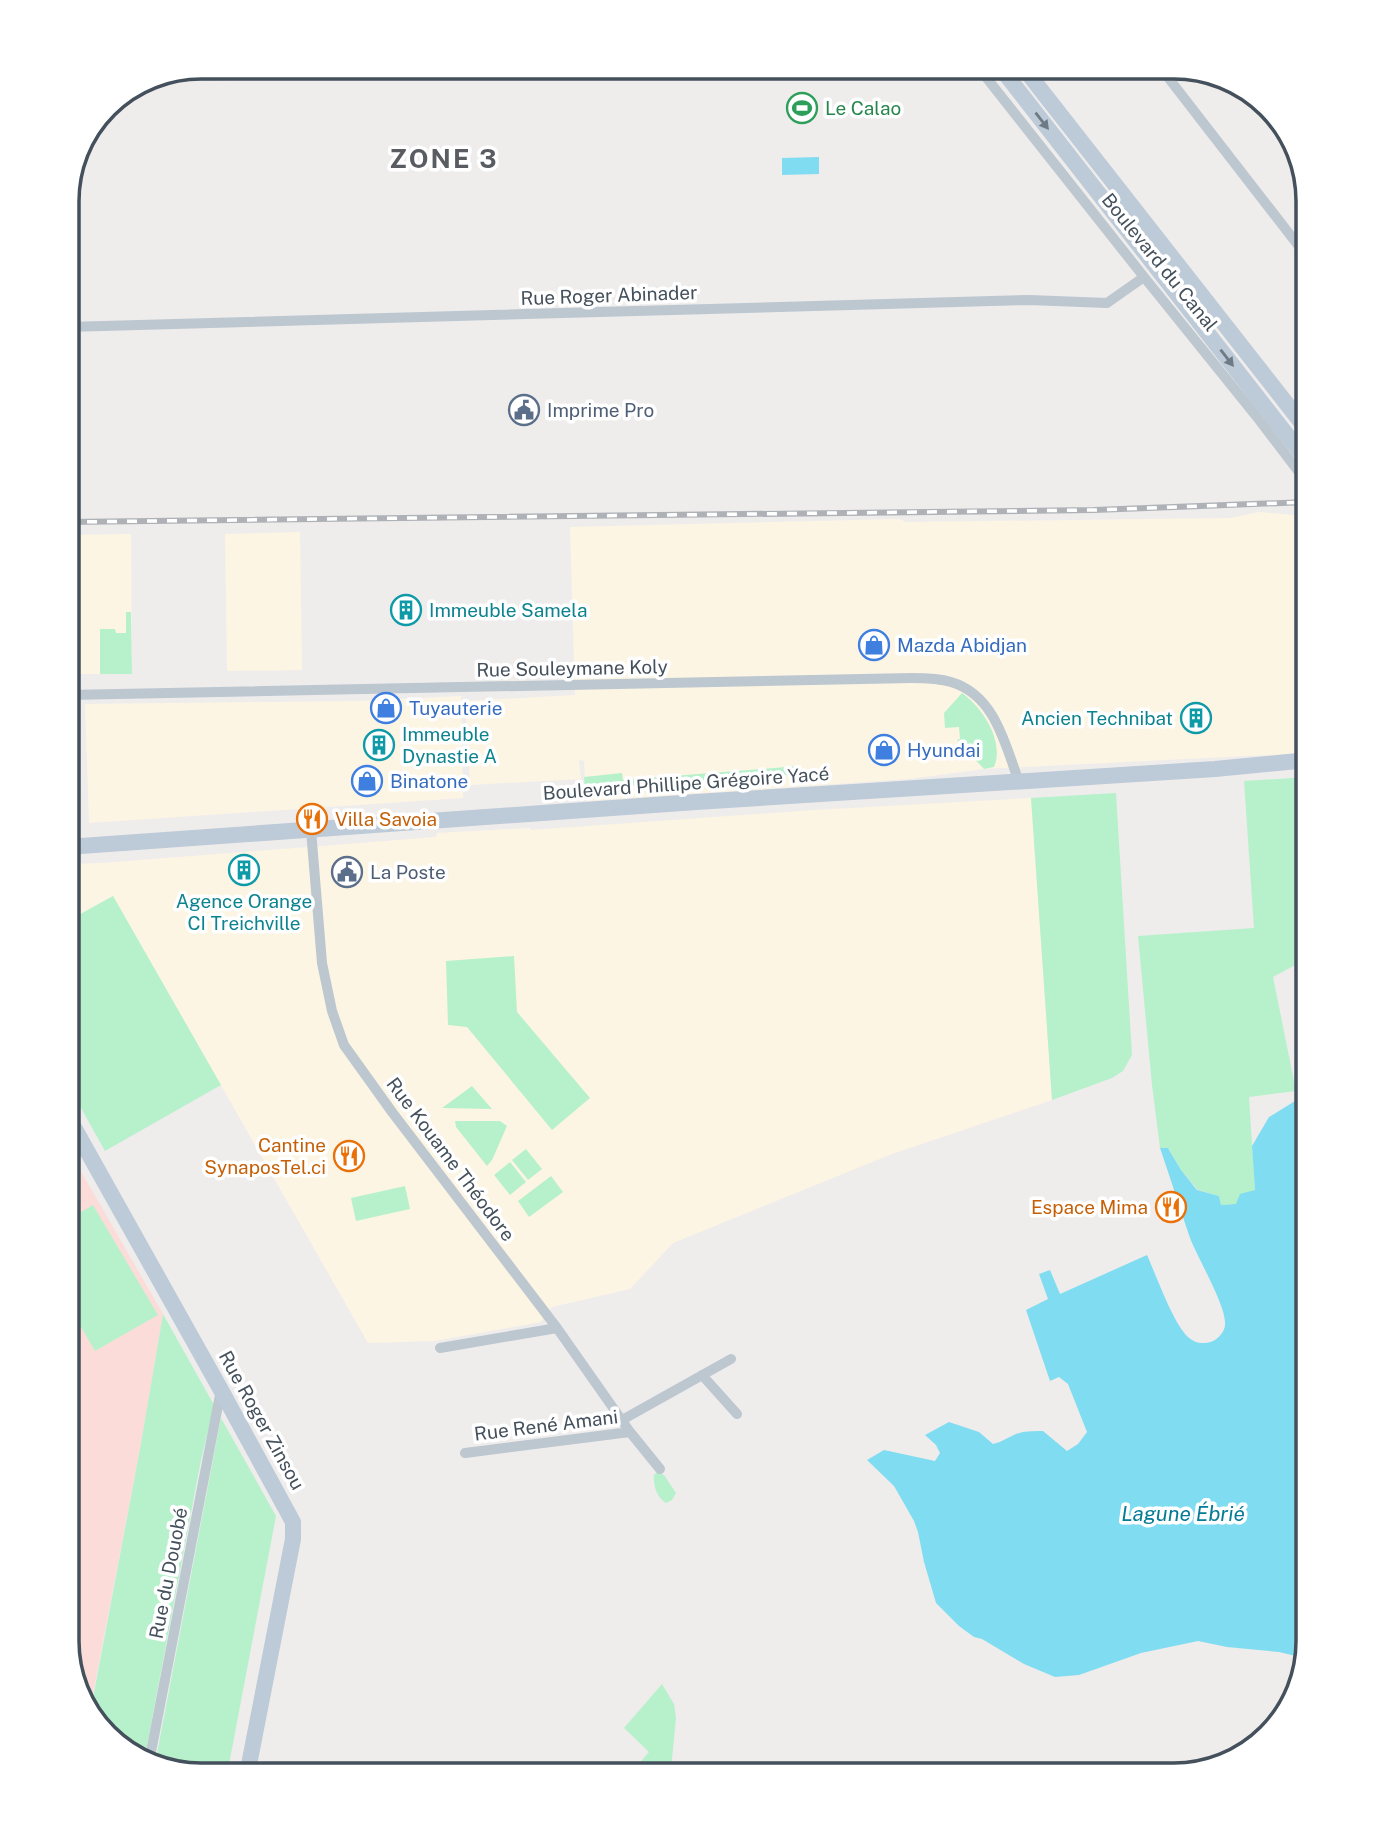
<svg xmlns="http://www.w3.org/2000/svg" width="1375" height="1842" viewBox="0 0 1375 1842" font-family="'Public Sans',sans-serif">
<rect width="100%" height="100%" fill="#efecec"/>
<path fill="#fdf5e3" d="M1259,512l49,4v237l-324,16 -75,10 -323,22 -2,-40 -5,-1 2,19 -111,6 -5,-84 110,-6 -5,-168 329,-8 7,3 325,-4z
M300,532l2,138 -75,1 -2,-137z
M131,534l1,140h-65v-139z
M461,696l2,102 -374,25 -4,-119 273,-3z
M1031,798l21,302 -160,54 -219,89 -43,46 -78,18 -11,15 -106,19 -67,2 -255,-447 -40,23 -6,-11v-44l35,-1 334,-26 1,-4 93,-5 1,2 284,-20z"/>
<path fill="#fcdcd9" d="M67,1147l96,167 -23,135 -51,265 -4,-5 -18,-68z"/>
<path fill="#b6f1cc" d="M126,612h5l1,62h-32v-45h15l1,4h10z
M962,693c20,14 43,48 32,74l-10,2 -27,-29 3,-1 -1,-12 -14,1 -1,-15z
M798,766l1,8 -214,15 -1,-12 38,-4 1,7z
M1308,777v181l-35,19 23,114 -47,6 6,93 -18,14 -16,1 -2,-9 -21,-6 -17,-20 -12,-21 -9,-1 -8,-63 -14,-149 116,-8 -10,-147z
M1116,793l16,262 -9,16 -11,7 -60,22 -21,-302z
M113,896l108,189 -116,66 -38,-68v-175l6,10z
M514,956l3,56 73,86 -38,32 -85,-103 -19,-2 -2,-64z
M472,1086l20,23 -50,-1z
M455,1121h45l7,5 -15,34 -5,6 -31,-39z
M526,1149l16,20 -14,11 -16,-20z
M510,1162l16,20 -16,13 -16,-20z
M551,1176l12,16 -34,25 -11,-16z
M405,1186l5,23 -54,12 -5,-23z
M93,1205l65,110 -63,36 -28,-48v-83z
M163,1314l51,91 -13,55 -57,301 -11,-4 -43,-43 50,-265z
M221,1418l55,98 -49,259h-35l-37,-11z
M657,1472l7,3 12,18 -4,7 -6,3c-9,-5 -13,-17 -12,-28z
M662,1684l12,20 2,14 -5,51 8,6h-50l20,-23 -25,-24z"/>
<path fill="#80dcf1" d="M819,157v17l-37,1v-17z
M1308,1093v549l-4,16 -25,-6 -52,-5 -29,-6 -57,12 -62,22 -24,2 -31,-13 -42,-25 -8,-2 -15,-11 -23,-23 -12,-41 -6,-30 -4,-11 -20,-35 -27,-26 17,-10 51,11 5,-8 -4,-8 -11,-10 24,-13 30,10 14,12c11,-2 19,-10 30,-12 6,-1 13,-1 20,-1l24,20 11,-7 9,-12 -19,-48 -9,-7 -9,4 -24,-71 22,-11 -9,-25 11,-4 10,24 87,-39c9,20 26,68 41,82 6,6 16,8 25,4 5,-2 12,-10 12,-16 2,-19 -29,-69 -36,-90 -10,-29 -19,-58 -29,-87h8l13,22 16,20 22,6 2,9 15,-1 4,-10 15,-4 -3,-44 17,-29z"/>
<g fill="none" stroke-linecap="round" stroke-linejoin="round">
<path stroke="#bcc7d0" stroke-width="10" d="M978,67l166,210 113,140 51,67
M1160,67l148,191
M175,76l364,-6 107,-3
M67,327l962,-27 78,3 37,-26
M67,695l845,-17c13,0 26,0 39,4 44,13 54,62 68,100
M311,830l11,133 10,48 12,34 48,67 165,216 73,104 30,37
M440,1348l117,-20
M702,1375l35,39
M622,1420l109,-61
M465,1453l165,-21
M149,1762l72,-372"/>
<path stroke="#bdcad7" stroke-width="16" d="M1000,67l308,395
M1023,67l285,364
M67,847l629,-45 519,-33 93,-9
M67,1115l154,275 72,132v17l-46,236"/>
<g stroke="#aeb2b7" stroke-width="6">
<path id="rail" d="M67,522l1027,-12 214,-8"/>
</g>
<use href="#rail" stroke="#fff" stroke-width="3.5" stroke-dasharray="10" stroke-linecap="butt"/>
</g>
<defs><path id="oneway-solid" d="M-6-.8H1V-3.2L6.5 0L1 3.2V.8H-6Z" transform="scale(1.75)"/></defs>
<g fill="#6e7b86">
<use href="#oneway-solid" transform="translate(1042 121) rotate(52)"/>
<use href="#oneway-solid" transform="translate(1227 358) rotate(52)"/>
</g>
<defs>
<g id="stadium-ring" transform="scale(1.575)"><circle r="9.5" fill="#fff" stroke="#2e9e5b" stroke-width="1.5"/><path d="M0-5a6.5 5 0 1 0 0 10a6.5 5 0 1 0 0-10ZM-3.5-1.8h7v3.6h-7Z" fill="#2e9e5b"/></g>
<g id="civic-ring" transform="scale(1.575)"><circle r="9.5" fill="#fff" stroke="#5c6f8a" stroke-width="1.5"/><path d="M-.6-6.5H3V-4.5H.6V-3L4-1V1h2V6H-6V1h2V-1L-.6-3ZM-1.2 2.5V6h2.4V2.5Z" fill="#5c6f8a"/></g>
<g id="building-ring" transform="scale(1.575)"><circle r="9.5" fill="#fff" stroke="#0f9aa8" stroke-width="1.5"/><path d="M-4-6H4V6H1V3H-1V6H-4ZM-2.5-4.3h1.7v1.8h-1.7ZM.8-4.3h1.7v1.8H.8ZM-2.5-1h1.7V.8h-1.7ZM.8-1h1.7V.8H.8Z" fill="#0f9aa8"/></g>
<g id="shop-ring" transform="scale(1.575)"><circle r="9.5" fill="#fff" stroke="#3f7fe0" stroke-width="1.5"/><path d="M-5-2.5h2.3a2.7 3.5 0 0 1 5.4 0H5L5.5 6h-11ZM-1.5-2.5h3a1.5 2.3 0 0 0-3 0Z" fill="#3f7fe0"/></g>
<g id="restaurant-ring" transform="scale(1.575)"><circle r="9.5" fill="#fff" stroke="#e8710a" stroke-width="1.5"/><path d="M-5-6h1v4h1v-4h1v4h1v-4h1v5L-1.5 .5V6h-2V.5L-5-1ZM5-6V6H3V1.5H1.5Q1.5-4 5-6Z" fill="#e8710a"/></g>
</defs>
<g fill-rule="evenodd">
<use href="#stadium-ring" x="802" y="108"/>
<use href="#civic-ring" x="524" y="410"/>
<use href="#building-ring" x="406" y="610"/>
<use href="#shop-ring" x="874" y="645"/>
<use href="#shop-ring" x="386" y="708"/>
<use href="#building-ring" x="1196" y="718"/>
<use href="#building-ring" x="379" y="745"/>
<use href="#shop-ring" x="884" y="750"/>
<use href="#shop-ring" x="367" y="781"/>
<use href="#restaurant-ring" x="312" y="819"/>
<use href="#building-ring" x="244" y="870"/>
<use href="#civic-ring" x="347" y="872"/>
<use href="#restaurant-ring" x="349" y="1156"/>
<use href="#restaurant-ring" x="1171" y="1207"/>
</g>
<g text-anchor="middle" stroke-width="7" stroke-linejoin="round" paint-order="stroke">
<g font-size="19" fill="#27864d" stroke="#fff" text-anchor="start">
<text x="825" y="115">Le Calao</text>
</g>
<g font-size="19" fill="#44505b" stroke="#fff">
<text transform="translate(1160 262) rotate(51)" y="7">Boulevard du Canal</text>
<text transform="translate(609 295) rotate(-2)" y="7">Rue Roger Abinader</text>
<text transform="translate(572 668) rotate(-1)" y="7">Rue Souleymane Koly</text>
<text transform="translate(686 783) rotate(-4)" y="7">Boulevard Phillipe Grégoire Yacé</text>
<text transform="translate(451 1159) rotate(53)" y="7">Rue Kouame Théodore</text>
<text transform="translate(262 1420) rotate(61)" y="7">Rue Roger Zinsou</text>
<text transform="translate(546 1425) rotate(-7)" y="7">Rue René Amani</text>
<text transform="translate(168 1573) rotate(-79)" y="7">Rue du Douobé</text>
</g>
<g font-size="19" fill="#4e5e75" stroke="#fff" text-anchor="start">
<text x="547" y="417">Imprime Pro</text>
<text x="370" y="879">La Poste</text>
</g>
<g font-size="19" fill="#0d838f" stroke="#fff" text-anchor="start">
<text x="429" y="617">Immeuble Samela</text>
<text x="1173" y="725" text-anchor="end">Ancien Technibat</text>
<text x="402" y="741">Immeuble<tspan x="402" dy="22">Dynastie A</tspan></text>
<text x="244" y="908" text-anchor="middle">Agence Orange<tspan x="244" dy="22">CI Treichville</tspan></text>
</g>
<g font-size="19" fill="#366cbe" stroke="#fff" text-anchor="start">
<text x="897" y="652">Mazda Abidjan</text>
<text x="409" y="715">Tuyauterie</text>
<text x="907" y="757">Hyundai</text>
<text x="390" y="788">Binatone</text>
</g>
<g font-size="19" fill="#c56008" stroke="#fff" text-anchor="end">
<text x="335" y="826" text-anchor="start">Villa Savoia</text>
<text x="326" y="1152">Cantine<tspan x="326" dy="22">SynaposTel.ci</tspan></text>
<text x="1148" y="1214">Espace Mima</text>
</g>
<g font-size="21" font-style="italic" fill="#057b96" stroke="#fff">
<text x="1183" y="1521">Lagune Ébrié</text>
</g>
<g font-size="26" font-weight="bold" letter-spacing="2" fill="#595d62" stroke="#fff">
<text x="444" y="168">ZONE 3</text>
</g>
</g>
<path d="M0 0H1375V1842H0ZM201 79H1174A122 122 0 0 1 1296 201V1641A122 122 0 0 1 1174 1763H201A122 122 0 0 1 79 1641V201A122 122 0 0 1 201 79Z" fill="#fff" fill-rule="evenodd"/>
<path fill="none" stroke="#44505b" stroke-width="3.5" d="M201 79H1174A122 122 0 0 1 1296 201V1641A122 122 0 0 1 1174 1763H201A122 122 0 0 1 79 1641V201A122 122 0 0 1 201 79Z"/>
</svg>
